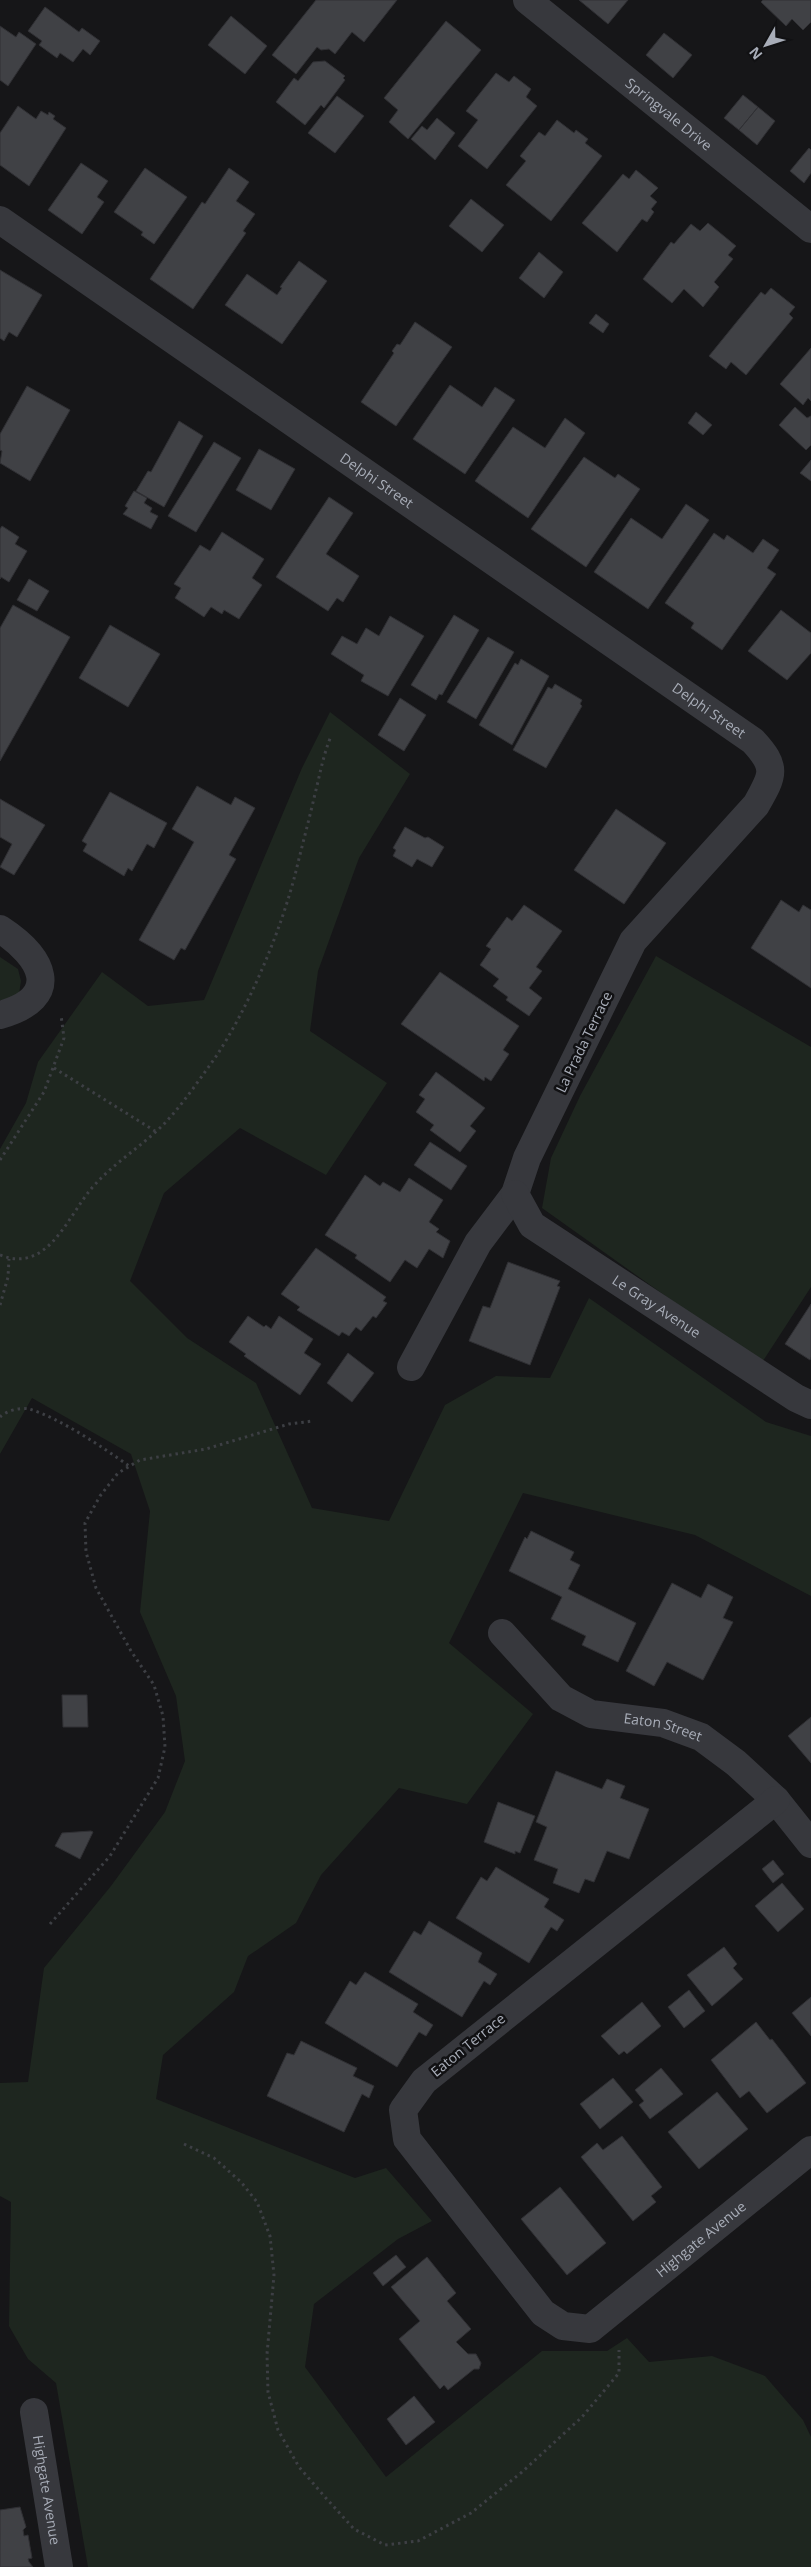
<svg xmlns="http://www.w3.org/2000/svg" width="811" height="2567" viewBox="0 0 811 2567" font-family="'Open Sans',sans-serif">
<rect width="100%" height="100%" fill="#161618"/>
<path fill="#1e261f" d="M330,712l80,62 -51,84 -41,113 -8,60 77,52 -61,92 -86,-47 -76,65 -34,88 57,57 69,45 56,125 77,13 56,-116 51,-29 54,2 39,-80 177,124 45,14v160l-116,-61 -172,-42 -74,150 84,71 -66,90 -68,-16 -78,87 -25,48 -48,33 -14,36 -71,63 -7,44 199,79 31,-10 46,53 -34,18 -84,65 -9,63 81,110 156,-126h65l20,-13 22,24 63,-6 53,20 38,44 8,17v130h-723l-32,-184 -28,-24 -19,-33 2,-124 -11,-6v-113l28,-1 16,-114 67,-82 54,-74 20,-51 -9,-65 -36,-84 10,-101 -19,-57 -99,-56 -32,56v-305l26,-46 12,-41 64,-90 46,34 56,-6 98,-232z
M656,956l155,91v240l-50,77 -219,-156 9,-50 29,-62z
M0,957l18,12 3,12 -2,13 -7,6h-12z"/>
<path fill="#404145" stroke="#303034" d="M316,0h81l-33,42 -12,-10 -17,22 -6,-5 -8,1 -4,-3 -21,27 -24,-19z
M579,0h49l-20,24z
M763,0h48v22l-8,8 -11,-11 -6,7 -25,-24z
M45,7l34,25 3,-4 18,13 -10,14 -7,-6 -10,13 -13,-9 -3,5 -18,-13 3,-4 -14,-10z
M231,16l36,30 -22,28 -37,-29z
M446,21l35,29 -73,89 -19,-17 9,-12 -14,-12z
M0,26l16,11 3,-5 17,12 -28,42 -8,-6z
M664,33l28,22 -19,23 -27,-23z
M325,61l20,15 -2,2 2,2 -21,28 -3,-3 -16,20 -29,-23 18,-24 4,3 15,-19z
M496,73l13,9 5,-6 17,13 -5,8 11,9 -50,63 -29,-23 20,-26 -12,-9z
M743,95l15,12 -19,23 -15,-12z
M337,96l27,20 -29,37 -27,-20z
M18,106l18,13 5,-8 7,4 1,-3 6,4 -2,3 13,9 -37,58 -29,-21v-32z
M758,107l17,14 -18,24 -18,-15z
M437,118l18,15 -20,27 -24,-21 11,-13 5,4z
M557,120l17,13 2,-3 12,9 -3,4 17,13 -51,65 -45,-36 20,-24 -6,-5 19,-24 6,4z
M809,148l2,2v23l-7,10 -14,-12z
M81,163l27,18 -11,16 7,5 -22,32 -34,-24z
M145,168l42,29 -33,47 -13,-9 2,-3 -29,-20z
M229,168l20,14 -13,19 19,13 -12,17 3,2 -53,76 -43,-30 52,-77 3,2z
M636,170l22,18 -8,8 7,6 -6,7 3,3 -7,10 -5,-3 -25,33 -35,-29 41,-49 6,5z
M471,199l33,26 -22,27 -33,-26z
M708,223l28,23 -8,9 5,4 -19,23 5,5 -16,20 -19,-18 -12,14 -29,-24 28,-37 3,2 17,-20 9,7z
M539,252l24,20 -19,26 -25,-20z
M299,261l28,20 -45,63 -57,-39 22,-31 30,21 5,-7 -2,-1z
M0,270l42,25 -25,42 -8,-5 -5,9 -4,-3z
M771,288l24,19 -6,7 4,4 -47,57 -15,-13 -5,7 -17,-13 52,-64 4,3z
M596,314l13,10 -6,9 -14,-10z
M415,322l37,25 -56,79 -35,-24 33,-49 -2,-2 5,-7 3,1z
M811,348v53l-3,-3 -5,7 -23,-21z
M450,385l32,22 13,-20 20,13 -50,74 -52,-35z
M27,386l43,24 -40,71 -30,-18 2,-12 -2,-1v-16z
M795,407l12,11 4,-2v29l-5,5 -27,-25z
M696,412l16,13 -9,10 -15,-12z
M565,418l20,15 -57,85 -53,-37 38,-54 32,21z
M179,421l24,15 -39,71 -28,-16 12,-20 3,1z
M214,442l27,16 -45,74 -28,-16z
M259,449l36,20 -24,41 -35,-20z
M584,457l31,21 3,-4 22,15 -54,78 -55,-38z
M811,460v21l-11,-8z
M134,491l13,7 -3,5 8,5 -2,4 8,4 -7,13 -28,-15 5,-6 -3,-2z
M329,497l24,16 -27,41 33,22 -16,26 -6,-4 -9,13 -52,-34z
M686,504l23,16 -61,89 -54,-37 37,-54 31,21z
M2,526l17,11 -4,7 12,7 -18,31 -8,-5 -1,2v-50z
M222,532l42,27 -12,19 10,7 -23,34 -15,-9 -2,4 -11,-7 -7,10 -29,-19 6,-10 -7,-4 26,-39 10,6z
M714,533l10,7 3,-5 26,18 10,-14 16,11 -12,18 9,6 -54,76 -31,-22 3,-5 -29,-20z
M29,579l20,12 -12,20 -20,-11z
M13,605l57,32 -70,124v-133z
M781,610l30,23v20l-24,27 -39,-29z
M454,615l25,15 -37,65 -3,-1 -3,6 -25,-15z
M390,616l34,20 -36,60 -27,-15 3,-6 -33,-21 11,-18 15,8 9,-16 13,8z
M110,625l50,29 -32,53 -49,-29z
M488,637l26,15 -38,67 -29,-17z
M521,659l28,17 -37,69 -33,-20 36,-62 3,2z
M555,684l27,16 -2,4 2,2 -36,62 -33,-18 35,-63 4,2z
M400,698l26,17 -22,36 -26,-16z
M197,786l34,19 4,-8 20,11 -26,47 7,4 -51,91 -4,-2 -7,12 -35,-20 55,-98 -22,-13z
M110,792l57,31 -13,25 -7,-4 -15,27 -4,-3 -4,8 -41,-25 4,-7 -5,-3z
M0,799l45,26 -31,50 -14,-8 12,-23 -12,-7z
M616,809l50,34 -42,61 -50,-34z
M405,827l20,11 3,-1 16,10 -12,20 -15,-8 -5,8 -19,-11 3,-6 -3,-2z
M781,900l18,12 4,-7 8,5v78l-60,-40z
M524,905l38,26 -26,36 6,4 -13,17 13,10 -13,18 -23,-16 2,-3 -15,-11 6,-7 -19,-14 11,-16 -5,-3 21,-29 5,4z
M440,972l79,54 -16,24 6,4 -18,27 -6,-4 -1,4 -83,-57z
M436,1072l49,36 -15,18 6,5 -16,21 -30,-22 4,-5 -18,-13 9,-13 -6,-4z
M430,1142l37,24 -16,24 -37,-25z
M365,1175l15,11 3,-4 17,10 9,-14 34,22 -14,22 10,7 -3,3 14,9 -7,17 -14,-9 -12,19 -12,-8 -15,22 -35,-24 2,-3 -32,-20z
M316,1248l70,49 -3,4 4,2 -11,15 -3,-2 -12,15 -5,-4 -7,9 -7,-4 -3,4 -42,-26 3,-3 -19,-13z
M508,1262l52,19 -3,5 3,1 -30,78 -61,-24 14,-35 7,2z
M811,1304v53l-1,3 -25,-16z
M248,1316l16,11 2,-2 5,4 8,-13 34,23 -9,14 17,11 -21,31 -56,-39 2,-2 -17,-12z
M348,1353l26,20 -22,29 -25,-19z
M531,1531l43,21 -4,8 10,5 -12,24 68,34 -18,39 -36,-17 4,-9 -35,-17 11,-22 -53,-26 16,-34 2,2z
M672,1583l29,15 7,-14 25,13 -10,21 10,4 -30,58 -36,-18 -13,24 -28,-15z
M62,1695h25l1,32h-25z
M811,1717v46l-23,-27z
M556,1771l46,18 5,-10 18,7 -5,12 29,11 -20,50 -22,-8 -13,31 -9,-3 -6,14 -26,-10 5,-14 -24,-9 13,-33 -11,-5z
M498,1802l37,14 -15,37 -5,-2v3l-31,-12z
M91,1831l2,1 -13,27 -25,-13 7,-13z
M773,1860l11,14 -11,9 -11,-14z
M496,1867l53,32 -5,8 20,13 -7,11 -6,-4 -22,36 -73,-45 25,-41 6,4z
M782,1883l22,26 -26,23 -23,-26z
M429,1921l53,32 -4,9 19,12 -7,11 -6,-4 -22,36 -73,-45 25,-41 7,4z
M724,1947l13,17 -4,4 10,11 -31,27 -25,-31z
M365,1972l53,32 -5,8 20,13 -7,11 -7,-4 -22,35 -72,-44 25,-42 6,4z
M689,1990l16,21 -21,17 -16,-21z
M811,1997v39l-19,-23z
M642,2002l19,24 -34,28 -3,-3 -5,4 -18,-19z
M756,2022l14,18 2,-1 34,44 -39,30 -18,-22 -9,7 -29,-38z
M301,2041l56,27 -4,8 21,10 -5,12 -7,-4 -18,38 -77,-36 20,-43 7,2z
M661,2068l22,26 -33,25 -11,-14 5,-4 -9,-11z
M613,2078l20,24 -33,27 -20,-25z
M717,2092l31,37 -49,40 -31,-37z
M622,2136l40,51 -11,9 5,6 -23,19 -52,-64 16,-14 6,7z
M560,2187l46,56 -39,32 -46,-56z
M396,2255l10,12 -23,19 -10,-13z
M427,2257l29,36 -9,8 24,28 -15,13 12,12h8l5,9 -2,6h-5l-26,21 -4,-5 -4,4 -41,-50 21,-18 -29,-34z
M414,2396l21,26 -29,23 -19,-26z
M20,2507l6,20 -3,3 1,6 4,-1 4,23 -4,1 1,3 4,5h-33v-57z"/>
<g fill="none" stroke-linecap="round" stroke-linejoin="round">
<path stroke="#3d3f44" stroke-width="3" stroke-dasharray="2.5 4" stroke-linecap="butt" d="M54,1068l101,63
M0,1160l44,-68 20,-54 -3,-23
M0,1255c47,19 67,-37 91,-66 21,-25 50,-42 73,-65 19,-20 35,-44 51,-66 34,-51 66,-127 81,-187 6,-25 13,-51 19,-77 5,-20 8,-38 16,-58
M0,1305l8,-28 1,-18
M0,1417c6,-6 20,-10 29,-8 29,8 75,39 100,57
M50,1924l60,-68 48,-78 7,-31 -2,-31 -9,-31 -23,-34 -35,-63 -10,-36 -1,-29 15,-27 18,-23 22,-13 66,-11 83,-25 24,-3
M184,2144l30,14 27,24 16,20 13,34 4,39 -7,79 1,38 10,38 21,37 26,30 29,32 31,16 33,-4 53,-28 51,-41 60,-55 37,-44v-23"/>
<g stroke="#37383d" stroke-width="28">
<path id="s1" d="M527,0l284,229"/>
<path id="s2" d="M0,220l753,521c25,27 20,34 3,64l-123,136 -106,217 -12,36 -37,49 -67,124"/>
<path d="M0,929c43,28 64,68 0,86"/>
<path id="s3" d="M515,1194l17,31 264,173 15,7"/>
<path id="s4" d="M502,1633l59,65 30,16 72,9 38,14 35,26 40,37 35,44"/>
<path id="s5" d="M776,1800l-352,281 -21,29 4,29 136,174 20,13 27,3 221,-179"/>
<path id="s6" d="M34,2412l25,155"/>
</g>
</g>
<g text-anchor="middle" stroke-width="5" stroke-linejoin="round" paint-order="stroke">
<g font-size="14" fill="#a8adb8" stroke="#111113">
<text dy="5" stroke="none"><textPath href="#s1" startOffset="182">Springvale Drive</textPath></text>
<text dy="5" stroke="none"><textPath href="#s2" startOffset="458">Delphi Street</textPath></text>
<text dy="5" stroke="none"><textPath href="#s2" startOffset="862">Delphi Street</textPath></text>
<text transform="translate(584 1042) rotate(-64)" y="5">La Prada Terrace</text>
<text dy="5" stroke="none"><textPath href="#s3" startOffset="184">Le Gray Avenue</textPath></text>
<text dy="5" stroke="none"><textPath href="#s4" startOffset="195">Eaton Street</textPath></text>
<text transform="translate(468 2045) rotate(-39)" y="5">Eaton Terrace</text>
<text dy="5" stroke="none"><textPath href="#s5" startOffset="930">Highgate Avenue</textPath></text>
<text dy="5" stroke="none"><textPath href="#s6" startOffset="79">Highgate Avenue</textPath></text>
</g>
</g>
<g transform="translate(766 45) rotate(231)" stroke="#111113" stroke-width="4" paint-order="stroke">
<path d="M0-4L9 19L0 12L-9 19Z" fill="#a8adb8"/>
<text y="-8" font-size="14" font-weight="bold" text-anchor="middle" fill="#a8adb8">N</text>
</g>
</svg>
